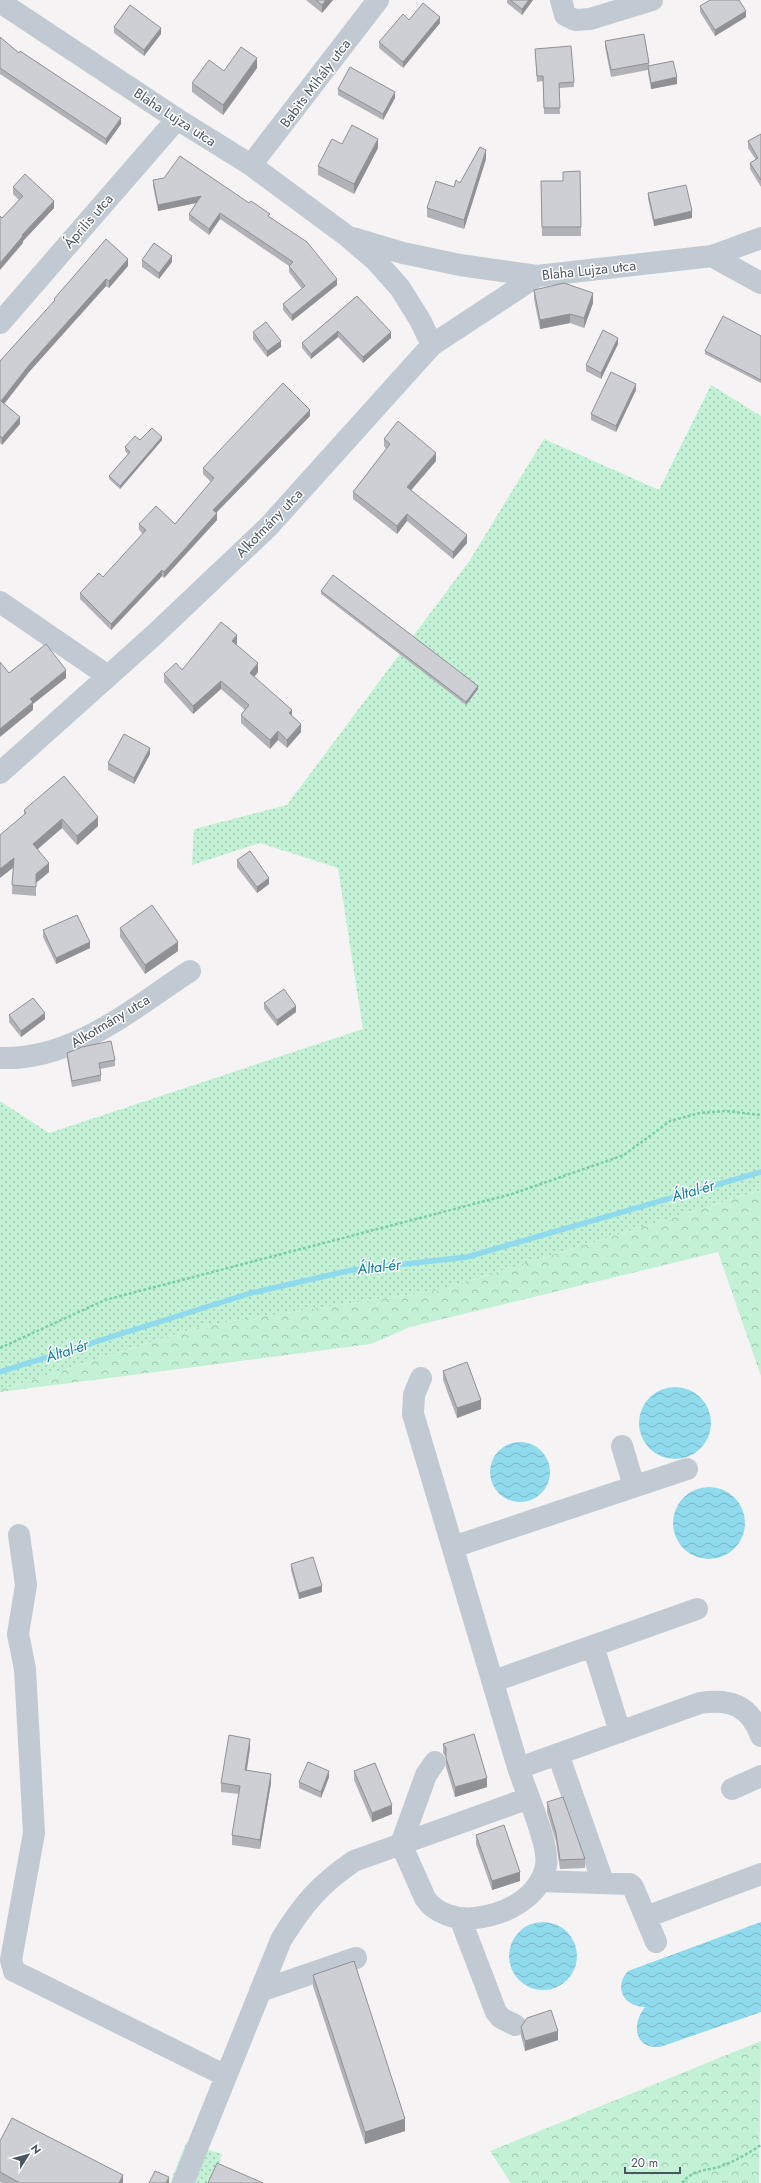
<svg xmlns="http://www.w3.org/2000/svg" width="761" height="2183" viewBox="0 0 761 2183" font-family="Jost,sans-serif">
<defs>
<pattern id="grass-dots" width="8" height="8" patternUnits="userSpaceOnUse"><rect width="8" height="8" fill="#c3f1d5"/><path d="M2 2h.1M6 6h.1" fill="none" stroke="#a0c6b0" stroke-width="1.8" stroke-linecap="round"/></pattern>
<pattern id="forest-crowns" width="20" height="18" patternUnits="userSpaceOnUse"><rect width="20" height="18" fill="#c3f1d5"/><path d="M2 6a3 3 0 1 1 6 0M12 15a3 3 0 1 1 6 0" fill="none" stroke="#a0c6b0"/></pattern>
<pattern id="water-waves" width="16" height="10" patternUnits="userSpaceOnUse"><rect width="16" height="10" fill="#90daee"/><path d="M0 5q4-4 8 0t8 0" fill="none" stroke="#78b4c4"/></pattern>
</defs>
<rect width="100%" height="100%" fill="#f5f3f3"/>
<path fill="url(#grass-dots)" d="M711,385l50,31v774l-321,100 -235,35 -205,65v-289l49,32 314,-104 -25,-161 -78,-25 -68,22 2,-36 93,-24 183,-245 74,-121 115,51z
M186,2143l36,11 -11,29h-41z"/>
<path fill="url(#forest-crowns)" d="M761,1190v186l-43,-124 -308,75 -39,17 -371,48v-2l205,-65 235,-35z
M761,2041l-2,142h-248l-21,-32z"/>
<path fill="url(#water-waves)" d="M639 1423a36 36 0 1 1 72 0a36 36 0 1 1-72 0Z
M490 1472a30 30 0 1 1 60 0a30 30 0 1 1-60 0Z
M673 1523a36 36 0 1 1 72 0a36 36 0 1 1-72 0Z
M509 1956a34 34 0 1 1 68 0a34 34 0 1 1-68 0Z
M761,1922v90l-101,35c-27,2 -28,-24 -15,-40 -21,0 -32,-20 -17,-36z"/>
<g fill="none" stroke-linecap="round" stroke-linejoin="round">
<path stroke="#90daee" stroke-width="5.5" d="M0,1372l251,-79 101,-23 115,-13 294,-85"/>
<path stroke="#7ad0a6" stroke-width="2.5" stroke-dasharray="3 2" stroke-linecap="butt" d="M0,1348l105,-48 407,-106 112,-39 46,-34 30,-8 25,-2 36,4
M682,2183c11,-14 25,-12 40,-17 13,-5 27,-13 39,-21"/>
<path stroke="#c1cad2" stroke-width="22" d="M561,0l4,15 10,5 15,-1 62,-19
M0,2l177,117 74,46 96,71 29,25 24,27 20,32 12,25
M251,165l127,-165
M353,238l50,15 57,12 77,11 175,-20 49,-18
M712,256l49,27
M0,323l177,-204
M0,602l108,74
M0,773l153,-137 116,-110 163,-181 105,-69
M0,1058c73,3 133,-50 190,-87
M421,1378l-7,17 -1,19c35,118 70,236 105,353 7,23 32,78 28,99 -7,32 -41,49 -71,52 -18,2 -40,-4 -50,-20l-24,-54 25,-69 9,-13
M622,1446l12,40
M19,1535l7,50 -8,49 7,35 9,164 -23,127 3,11 212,105
M453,1547l234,-78
M593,1646l27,86
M494,1681l203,-72
M558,1754l45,128
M519,1768l181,-65c31,-5 50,3 61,33
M732,1789l29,-13
M540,1881l90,3 3,3 23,55
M646,1917l115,-43
M460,1918l36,94 5,6 14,7
M260,1991l96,-33
M183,2183l98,-243c22,-36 38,-55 73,-79l175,-63"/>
</g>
<path fill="#b0b2b7" d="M306,0h27l-11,13z
M507,0h26l-11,15 -15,-12z
M700,6l46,11 -31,19 -15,-24z
M409,20l31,3 -37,45 -24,-20v-6z
M114,27l47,7 -17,22 -30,-23z
M0,37l19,16 102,71 -15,21 -106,-71z
M605,41l44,22v3l28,18 -26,5 -3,-16v-3l-37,7 -6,-30z
M535,49l39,33v5l-15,1 1,26h-16l-1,-33 -6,1z
M257,68l-34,47 -31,-23v-9l32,-12z
M338,89l57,9 -12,22 -45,-25z
M761,134v53l-11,-18v-6l6,-3 -8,-12v-7z
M342,144l36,4 -24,46 -36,-19v-9z
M486,159l-22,70 -37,-12v-9l33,-25z
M580,171l1,65h-39l-1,-55h22z
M153,180l117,37 67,68 -45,36 -9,-11v-6l19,-15 -13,-17v-6l-69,-47 -11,16 -20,-15v-6l7,-11 -38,8 -5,-25z
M13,187l41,21 -31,33v2l-21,-25 17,-18 -6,-6z
M648,193l44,25 -38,8 -6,-27z
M142,260l30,2 -13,17 -17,-12z
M128,266l-19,22 -3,-2 -77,86 -25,32 16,20 -18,21 -2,-2v-82l54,-59v-3z
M534,290l59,13 -9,25 -14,-5 -30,6 -6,-30z
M357,296l34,42 -28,25 -25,-26 -27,22 -9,-11v-5z
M253,332l28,15 -14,10 -14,-18z
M761,336v47l-56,-29v-3z
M618,344l-17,35 -15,-8v-6z
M636,390l-20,42 -25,-12v-6z
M310,416l-94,97 1,7 -53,58 -2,-2 -51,54 -31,-31v-6l23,-16 40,-43 -4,-4v-6h36l36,-42 -8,-8v-6z
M384,439l52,22 -25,29 56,53 -14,16 -46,-38 -10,13 -44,-35v-7l33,-43 -2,-3z
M140,440h22l-42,49 -11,-10v-3l19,-22 -3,-3v-4z
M321,591l157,98 -12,16 -145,-111z
M237,644l-1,1 22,27 -4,5 38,39 9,16 -14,16 -9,-8 -8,9 -29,-26v-8l4,-5 -24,-21 -28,25 -29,-32v-8l18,-4z
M150,754l-16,30 -26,-14v-7z
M24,810l74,16 -21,19 -15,-17 -24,21 11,23 -13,11v13l-24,-2 1,-27 11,-53z
M237,860l32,24 -12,9 -20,-26z
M120,928l58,23 -33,23 -25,-37z
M43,930l47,18 -34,16 -13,-27z
M264,1003l32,9 -19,14 -13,-17z
M9,1015l36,4 -24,18 -12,-15z
M67,1053l48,7v6l-15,3 1,6v6l-29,6 -5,-28z
M443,1371l38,38 -24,9 -14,-38z
M291,1564l31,28 -23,7 -8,-29z
M443,1744l44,43 -32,10 -9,-30v-10l-3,-4z
M250,1748l-3,22 24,13 -11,66 -28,-4v-10l7,-41 -18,-2v-9z
M354,1771l38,43 -20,8 -18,-42z
M329,1777l-8,21 -22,-10v-6z
M547,1802l38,57v9l-25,1 -4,-27 -9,-30z
M476,1835l44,46 -28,9 -16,-46z
M313,1975l92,156 -40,13 -52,-158z
M521,2027l37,13 -33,11 -4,-15z
M0,2141l123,42h-120l-3,-1z"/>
<path fill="#909195" d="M326,0h7l-11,13v-8z
M529,0h4l-11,15v-6z
M746,11v6l-31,19v-6z
M440,17v6l-37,45v-6z
M161,28v6l-17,22v-6z
M257,58v10l-34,47v-10z
M677,77v7l-26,5v-6z
M395,92v6l-12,22v-6z
M121,118v6l-15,21v-6z
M378,139v9l-24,46v-10z
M486,150v9l-22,70v-9z
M201,196v6l-43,9v-6z
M54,201v7l-31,33v2l-23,27v-7l22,-28z
M692,211v7l-38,8v-6z
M220,213v6l-11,16v-6z
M172,256v6l-13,17v-6z
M128,259v7l-19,22v-7z
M106,279v7l-77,86 -28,36v-7l28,-36z
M337,279v6l-45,36v-6z
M593,293v10l-9,25v-10z
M570,314v9l-30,6v-9z
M338,331v6l-27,22v-5z
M391,332v6l-28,25v-6z
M618,338v6l-17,35v-6z
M281,341v6l-14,10v-6z
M636,384v6l-20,42v-6z
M310,410v6l-97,100v-6z
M20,417v7l-18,21v-7z
M162,437v3l-42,49v-3z
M436,453v8l-29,34v-8z
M217,513v7l-53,58v-6z
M407,514v7l-10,13v-8z
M467,535v8l-14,16v-7z
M162,570v6l-51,54v-6z
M237,635v9l-5,6v-9z
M258,663v9l-8,10v-9z
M66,670v8l-33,26v6l-33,27v-8l30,-30z
M221,681v8l-28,25v-8z
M478,686v3l-12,16v-3z
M292,710v9l-3,-6z
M301,724v8l-14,16v-8z
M278,731v9l-8,9v-9z
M150,748v6l-16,30v-6z
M98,817v9l-21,19v-9z
M62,819v9l-29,25v-9z
M14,858v9l-14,11v-9z
M49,863v9l-13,11v13v-22z
M269,878v6l-12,9v-6z
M90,942v6l-34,16v-6z
M178,942v9l-33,23v-9z
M296,1006v6l-19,14v-6z
M45,1013v6l-24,18v-6z
M481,1400v9l-24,9v-10z
M322,1586v6l-23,7v-6z
M250,1739v9l-5,31v-9z
M329,1771v6l-8,21v-6z
M271,1774v9l-11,66v-9z
M487,1778v9l-32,10v-10z
M392,1805v9l-20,8v-9z
M520,1872v9l-28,9v-9z
M558,2031v9l-33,11v-10z
M405,2119v12l-40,13v-12z
M123,2175v8h-4z
M169,2177v6h-3z"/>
<path fill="#cdcfd5" stroke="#909195" d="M316,0h10l-4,5z
M510,0h19l-7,9z
M710,0h29l7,11 -31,19 -15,-24z
M423,3l17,14 -37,45 -24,-20 24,-28 6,6z
M130,5l31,23 -17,22 -30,-23z
M644,34l5,29 -38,7 -6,-29z
M0,37l19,16 1,-2 101,67 -15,21 -106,-71z
M571,46l3,36 -15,1 1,25h-16l-1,-32h-6l-2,-27z
M241,47l16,11 -34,47 -31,-22 17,-23 15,11z
M673,61l4,16 -26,6 -3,-17z
M350,67l45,25 -12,22 -45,-25z
M352,125l26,14 -24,45 -36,-18 14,-27 10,5z
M761,134v46l-11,-17 8,-5 -10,-17z
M480,147l6,3 -22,70 -37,-12 9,-27 18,6 2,-7 4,3z
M180,156l69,47 2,-2 19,13 -2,2 39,26 30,37 -45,36 -9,-11 22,-18 -16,-20 4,-4 -73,-49 -11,16 -20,-15 12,-18 -43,9 -5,-25 11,-2z
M580,171l1,56h-39l-1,-46h22v-9z
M25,174l29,27 -32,34 1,1 -23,27v-47l2,2 21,-22 -10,-9z
M686,185l6,26 -38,9 -6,-27z
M106,239l22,20 -19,22 -3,-2 -77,86 -28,36 19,16 -18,21 -2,-2v-75l55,-61 -1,-1z
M154,243l18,13 -13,17 -17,-13z
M564,283l29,10 -9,25 -14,-4 -30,6 -6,-30z
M357,296l34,36 -28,25 -25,-26 -27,23 -9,-11z
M723,316l38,20v44l-56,-29z
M266,322l15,19 -14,10 -14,-19z
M603,330l15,8 -17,35 -15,-8z
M611,372l25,12 -20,42 -25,-12z
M283,383l27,27 -97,100 4,3 -53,59 -2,-2 -51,54 -31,-31 19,-20 4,4 43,-47 -7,-6 17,-18 19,18 39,-46 -11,-10z
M398,421l38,32 -29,34 60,48 -14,17 -46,-38 -10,12 -44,-34 37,-48 -6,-5z
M152,428l10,9 -42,49 -11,-10 21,-24 -5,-5 10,-11 5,4z
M333,575l145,111 -12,16 -145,-111z
M221,622l16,13 -5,6 26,22 -8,10 42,37 -3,3 12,11 -14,16 -9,-9 -8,9 -29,-25 8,-10 -28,-24 -28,25 -29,-32 12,-11 6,7z
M46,644l20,26 -36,29 3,3 -33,27v-67l9,11z
M124,734l26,14 -16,30 -26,-15z
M64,776l34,41 -21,19 -15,-17 -29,25 16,19 -13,11v13l-24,-2 2,-27 -14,11v-34l26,-22 -2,-3z
M250,851l19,27 -12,9 -20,-27z
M152,905l26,37 -33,23 -25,-37z
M77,915l13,27 -34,16 -13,-28z
M284,989l12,17 -19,14 -13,-17z
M33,998l12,15 -24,18 -12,-16z
M111,1041l4,19 -16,3 2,12 -29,6 -5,-28 15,-6z
M467,1362l14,38 -24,8 -14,-37z
M313,1557l9,29 -23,7 -8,-29z
M474,1734l13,44 -32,9 -9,-29v-10l-3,-4z
M229,1735l21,4 -5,31 26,4 -11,66 -28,-5 8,-49 -19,-3z
M308,1762l21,9 -8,21 -22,-10z
M375,1763l17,42 -20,8 -18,-42z
M563,1797l22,62 -25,1 -4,-27 -9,-31z
M504,1825l16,47 -28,9 -16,-46z
M354,1961l51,158 -40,13 -52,-157z
M551,2010l7,21 -33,10 -4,-14 6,-9z
M12,2118l111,57 -4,8h-99l-20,-11v-31z
M217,2163l46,20h-55z
M155,2171l14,6 -3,6h-17z"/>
<g text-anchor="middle" stroke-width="3" stroke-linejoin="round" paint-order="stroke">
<g font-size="14" fill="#4a5661" stroke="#fff">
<text transform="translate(315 83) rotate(-53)" y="5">Babits Mihály utca</text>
<text transform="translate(175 117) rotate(33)" y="5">Blaha Lujza utca</text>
<text transform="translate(88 221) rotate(-49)" y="5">Április utca</text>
<text transform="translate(589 270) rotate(-6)" y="5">Blaha Lujza utca</text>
<text transform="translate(269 523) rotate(-46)" y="5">Alkotmány utca</text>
<text transform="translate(110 1021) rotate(-31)" y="5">Alkotmány utca</text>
</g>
<g font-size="15" font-style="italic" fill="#0c7c9b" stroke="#fff">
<text transform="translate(693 1191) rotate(-16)" y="5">Által-ér</text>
<text transform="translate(379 1267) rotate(-7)" y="5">Által-ér</text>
<text transform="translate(67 1351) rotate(-18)" y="5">Által-ér</text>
</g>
</g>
<g transform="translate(28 2155) rotate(54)" stroke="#ffffff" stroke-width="3" paint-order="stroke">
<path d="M0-3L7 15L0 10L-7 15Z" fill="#4a5661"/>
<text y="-6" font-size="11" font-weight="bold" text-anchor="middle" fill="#4a5661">N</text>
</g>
<path d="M625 2167v6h55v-6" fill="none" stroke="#4a5661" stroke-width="2"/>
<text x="631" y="2167" font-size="12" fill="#4a5661" stroke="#ffffff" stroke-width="3" paint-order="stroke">20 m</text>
</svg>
